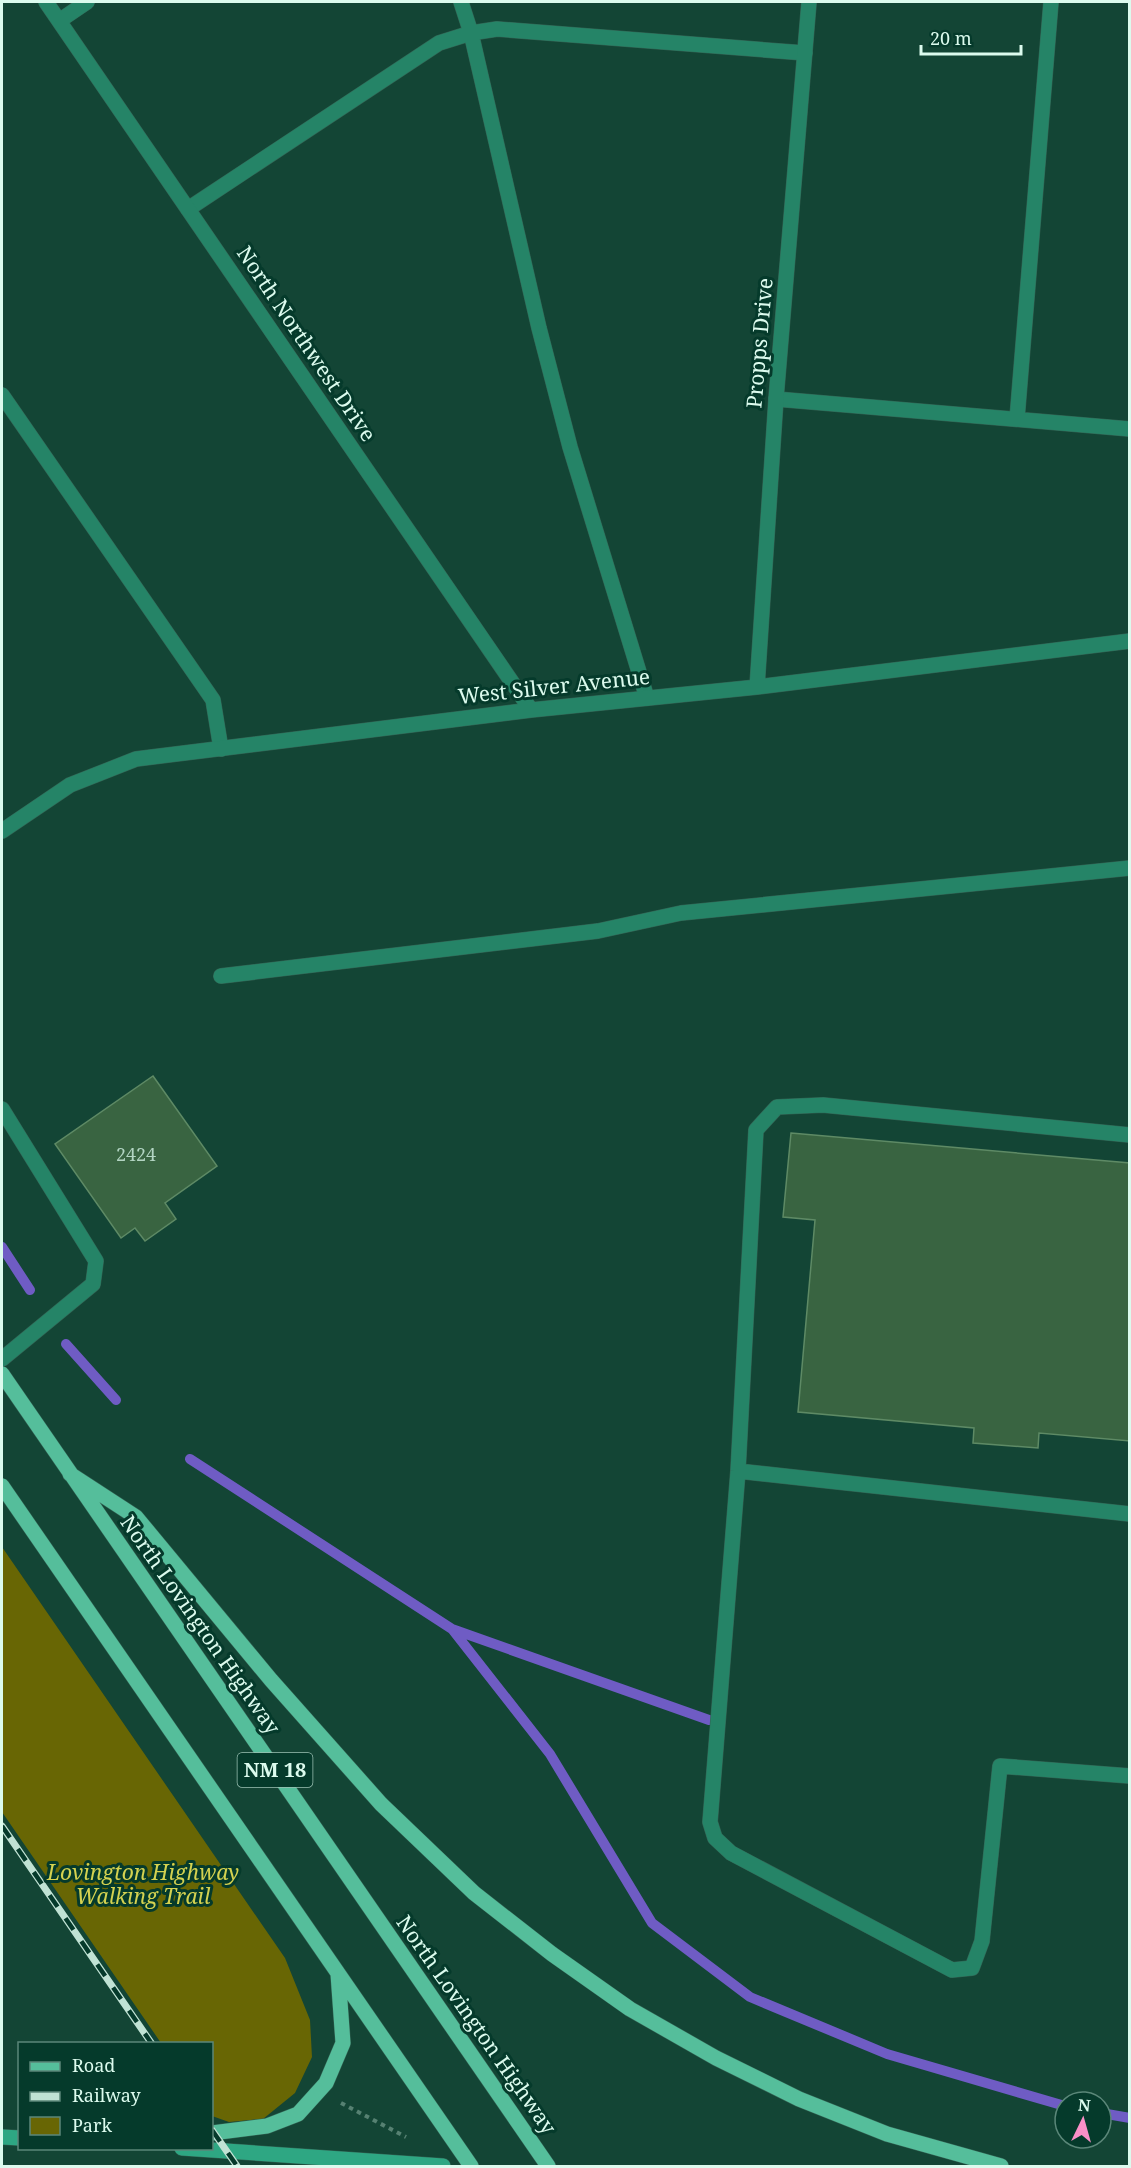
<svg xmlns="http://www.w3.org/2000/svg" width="1131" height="2168" viewBox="0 0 1131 2168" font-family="'Noto Serif',serif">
<rect width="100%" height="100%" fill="#134535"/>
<path fill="#686604" d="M2,1547l283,411 25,62 2,37 -17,36 -32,26 -34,3 -17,-6v-72l-51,-1 -159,-231z"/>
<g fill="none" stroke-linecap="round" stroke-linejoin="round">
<path stroke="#6f5cc4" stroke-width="10" d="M2,1247l28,43
M66,1344l50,56
M190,1459l262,170 257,91
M452,1629l98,125 102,169 98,74 137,57 178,52
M1101,2113l29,5"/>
</g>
<path fill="#396441" stroke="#5e8a65" stroke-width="1.5" d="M153,1076l64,90 -52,37 11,16 -31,22 -10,-13 -14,10 -66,-94z
M791,1133l339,30v278l-91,-8 -1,15 -65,-5 1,-15 -176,-16 17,-192 -32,-3z"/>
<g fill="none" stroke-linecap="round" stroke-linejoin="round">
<g stroke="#336253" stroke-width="16">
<path id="service" d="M461,2l10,31 68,295 31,119 77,251
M188,209l251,-166 32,-10 26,-4 308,24
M2,395l211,305 8,49
M776,399l354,30
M1017,419l34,-417
M221,976l377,-45 83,-18 449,-45
M2,1109l94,152 -3,23 -91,75
M1130,1135l-307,-30 -46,2 -21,23 -18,341 -28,351 5,16 16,15 221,117 20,-2 10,-27 18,-175 130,10
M738,1471l392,43"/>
</g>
<g stroke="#336253" stroke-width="16">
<path id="minor" d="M46,2l485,708
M59,21l28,-19
M757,687l19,-288 33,-397
M2,831l68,-46 66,-26 395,-49 226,-23 373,-46"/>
</g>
<g stroke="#336253" stroke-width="16">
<path id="secondary" d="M2,2137l18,1
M182,2148l261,18"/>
</g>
<g stroke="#336253" stroke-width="16">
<path id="primary" d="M2,1374l546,792
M70,1474l66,43 135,163 110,124 93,89 78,61 78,55 86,49 83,41 88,35 114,32
M2,1486l469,680
M212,2133l55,-7 31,-12 28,-31 17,-40 -5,-69"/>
</g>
<path stroke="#568172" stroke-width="4" stroke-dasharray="4.5 4.5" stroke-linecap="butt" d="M341,2103l65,34"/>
<use href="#service" stroke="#258467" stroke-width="15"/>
<use href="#minor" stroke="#258467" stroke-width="15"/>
<use href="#secondary" stroke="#2ea783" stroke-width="15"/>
<use href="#primary" stroke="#55be9b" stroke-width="15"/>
<g stroke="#c0e2d4" stroke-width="7">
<path id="rail" d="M2,1826l150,218
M212,2130l25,36"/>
</g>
<use href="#rail" stroke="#053a2b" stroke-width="4.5" stroke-dasharray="14" stroke-linecap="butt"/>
</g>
<g text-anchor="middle" stroke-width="6" stroke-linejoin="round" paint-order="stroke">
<g font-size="18" fill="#b3d5c3">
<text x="136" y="1161">2424</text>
</g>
<rect fill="#053a2b" stroke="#9cc1b4" stroke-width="1.5" x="237.5" y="1753" width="75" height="34" rx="4.5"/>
<g font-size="20" font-weight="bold" fill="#dcfbee">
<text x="275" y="1777">NM 18</text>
</g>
<g font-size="21" fill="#dcfbee" stroke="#053a2b">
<text transform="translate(760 343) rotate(-85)" y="7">Propps Drive</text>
<text transform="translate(306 344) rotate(56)" y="7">North Northwest Drive</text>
<text transform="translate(554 687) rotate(-6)" y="7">West Silver Avenue</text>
<text transform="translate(200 1625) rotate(55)" y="7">North Lovington Highway</text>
<text transform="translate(476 2025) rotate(55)" y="7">North Lovington Highway</text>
</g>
<g font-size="21" font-style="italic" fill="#d4d250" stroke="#053a2b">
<text x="143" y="1880">Lovington Highway<tspan x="143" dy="24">Walking Trail</tspan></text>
</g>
</g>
<rect width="1131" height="2168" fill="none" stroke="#dcfbee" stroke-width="6"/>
<rect x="18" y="2042" width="195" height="108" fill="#053a2b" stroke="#5b8779" stroke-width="1.5"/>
<rect x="30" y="2062" width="30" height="9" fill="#55be9b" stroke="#5b8779" stroke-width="1.5"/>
<text x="72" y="2072" font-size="18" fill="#dcfbee">Road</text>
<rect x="30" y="2092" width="30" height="9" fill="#c0e2d4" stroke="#5b8779" stroke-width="1.5"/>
<text x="72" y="2102" font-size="18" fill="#dcfbee">Railway</text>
<rect x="30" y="2117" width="30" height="18" fill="#686604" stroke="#5b8779" stroke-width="1.5"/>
<text x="72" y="2132" font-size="18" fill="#dcfbee">Park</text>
<g transform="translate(1083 2120) rotate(5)"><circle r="28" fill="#053a2b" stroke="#5b8779" stroke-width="1.5"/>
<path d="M0-4.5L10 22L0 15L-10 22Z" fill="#fa8fc7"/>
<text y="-9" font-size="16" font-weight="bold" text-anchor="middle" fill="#dcfbee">N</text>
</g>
<path d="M921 45v9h100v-9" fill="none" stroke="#dcfbee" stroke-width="3"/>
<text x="930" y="45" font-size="18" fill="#dcfbee" stroke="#053a2b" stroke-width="4.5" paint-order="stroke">20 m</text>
</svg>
